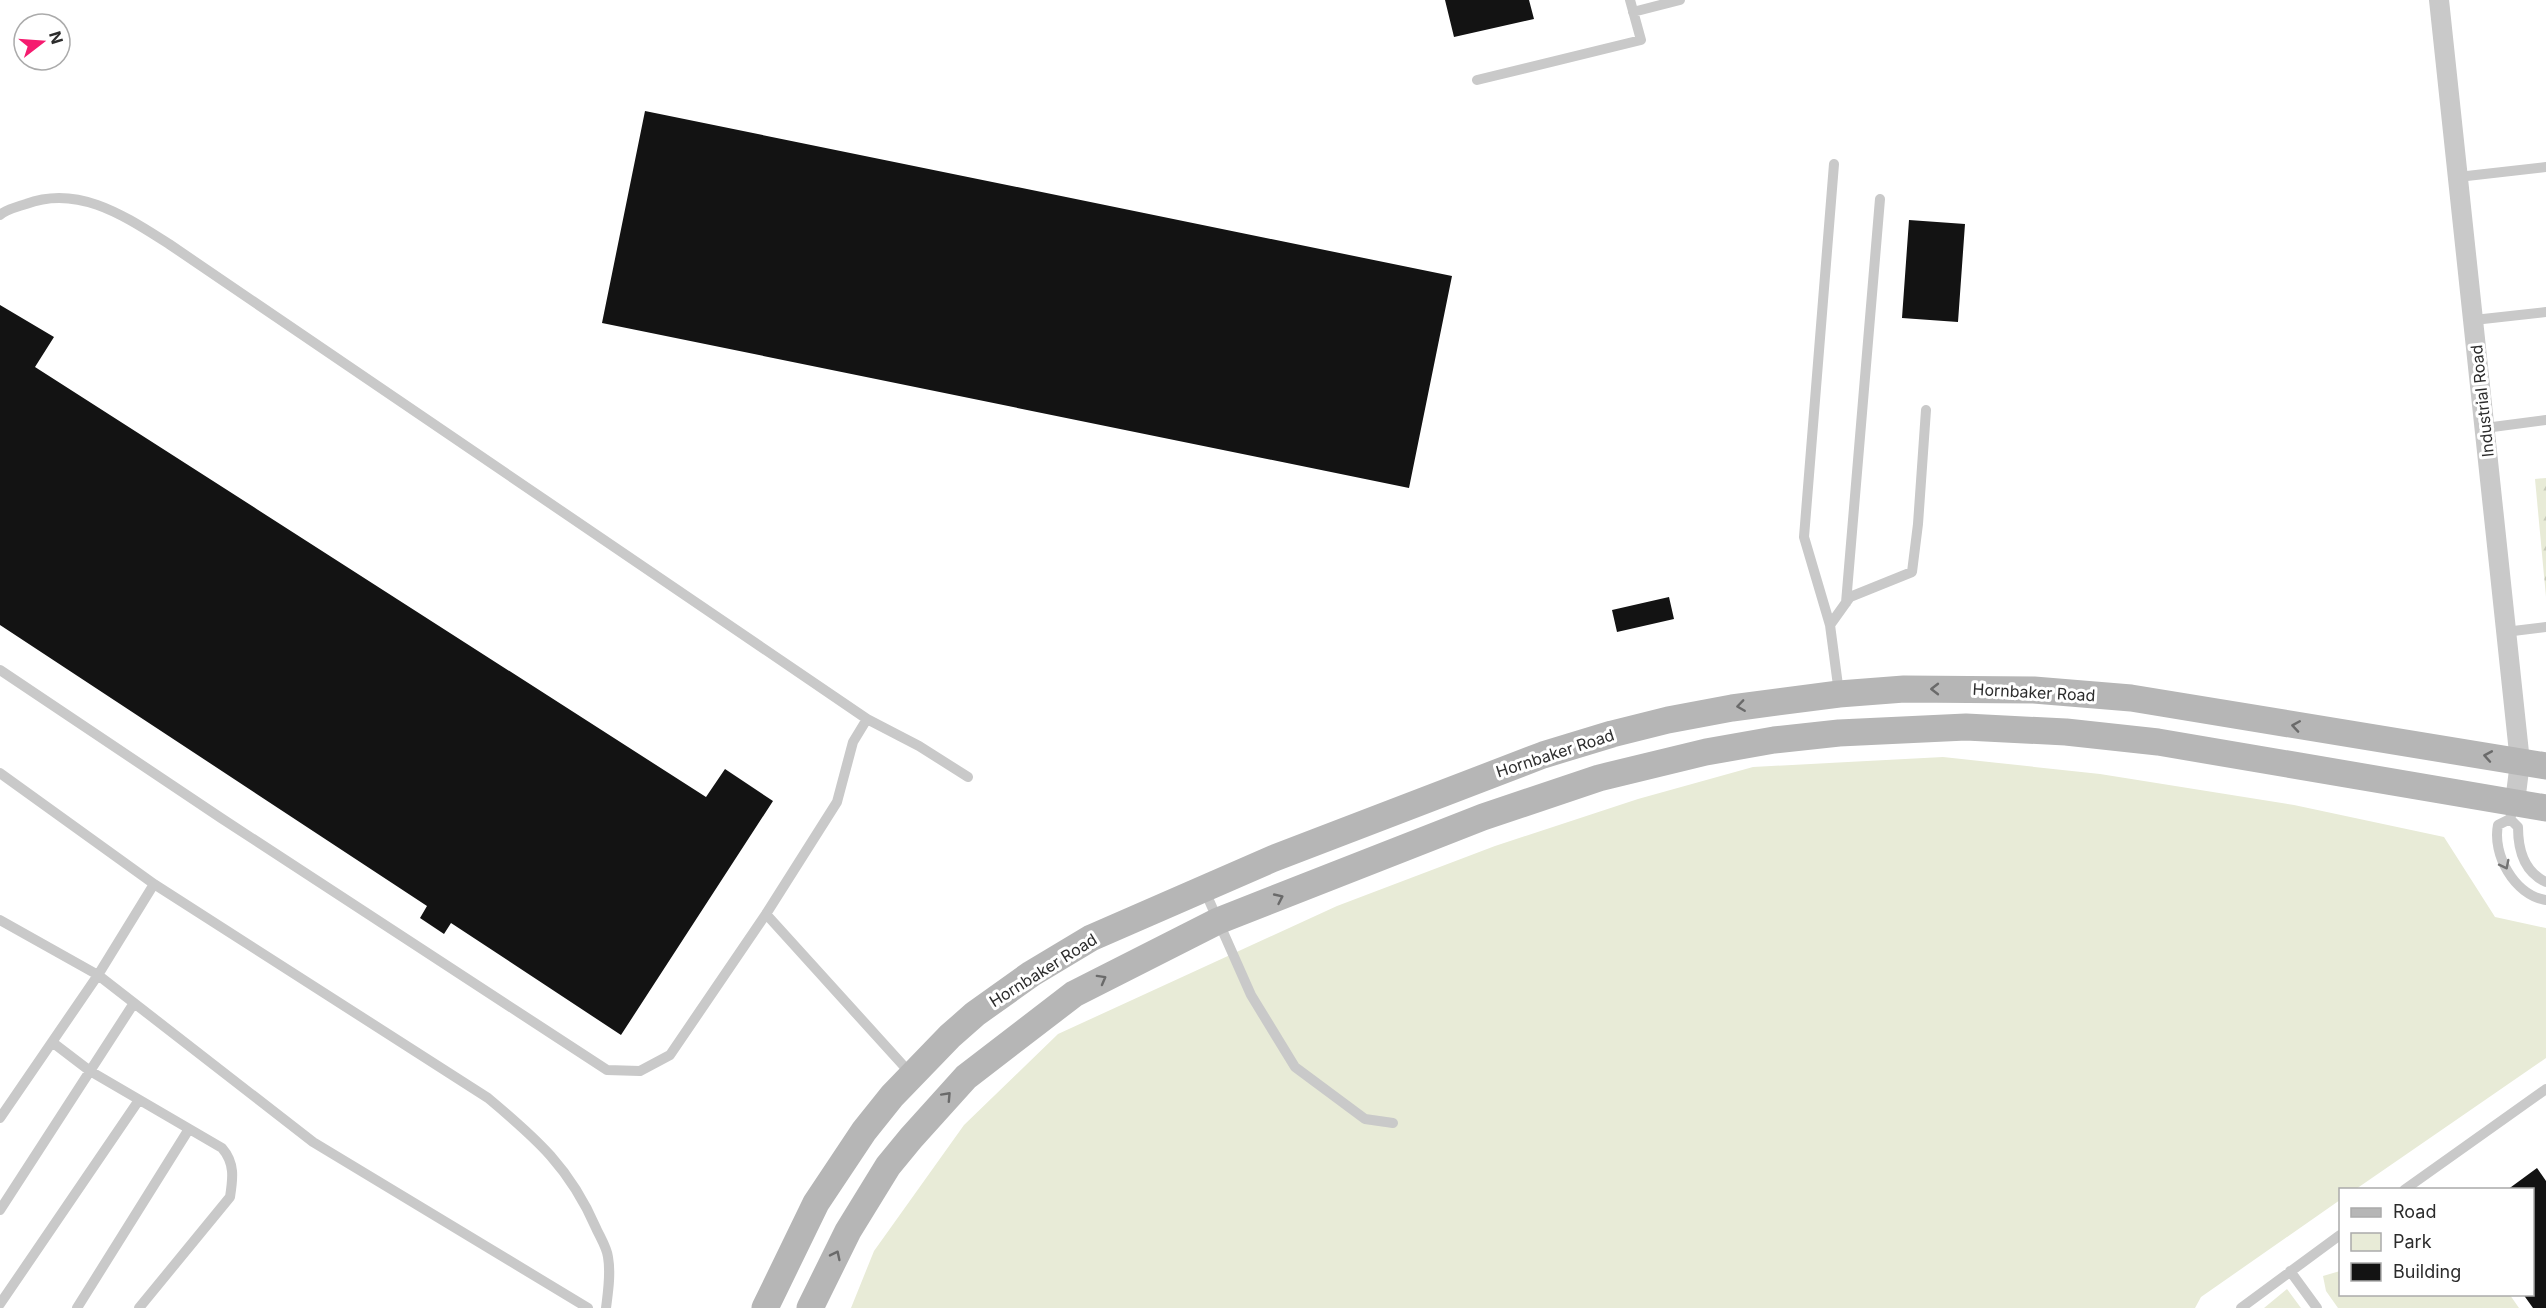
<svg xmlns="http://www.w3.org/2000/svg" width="2546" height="1308" viewBox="0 0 2546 1308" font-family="Inter,sans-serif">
<defs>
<pattern id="forest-firs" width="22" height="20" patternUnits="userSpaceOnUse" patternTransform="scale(1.5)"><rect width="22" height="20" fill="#e8ebd7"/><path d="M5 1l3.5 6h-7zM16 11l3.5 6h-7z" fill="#c7cab9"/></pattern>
</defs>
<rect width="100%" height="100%" fill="#fff"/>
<path fill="#e8ebd7" d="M1943,757l157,17 194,31 150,32 51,80 51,11v130l-190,131 -16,1v10l-139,97 -6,11h-1344l23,-57 90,-126 94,-91 279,-128 158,-60 143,-47 115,-32z
M2340,1271v23l170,1 9,13h-181l-12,-17 -3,-15z
M2287,1289l14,19h-37z"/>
<path fill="url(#forest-firs)" d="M2546,478v119l-11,-118z"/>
<path fill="#131313" d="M1445,0h84l5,19 -80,18z
M645,111l807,165 -43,212 -807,-165z
M1909,220l56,4 -7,98 -56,-4z
M0,305l54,32 -19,30 671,430 19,-28 48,32 -152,234 -170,-112 -7,11 -24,-16 7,-12 -427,-281z
M1669,597l5,22 -57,13 -5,-22z
M2537,1168l9,13v127h-13l-10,-14h9v-104h-25z"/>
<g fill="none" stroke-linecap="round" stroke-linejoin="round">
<path stroke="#c9c9c9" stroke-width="10" d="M1633,12l47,-12
M1477,80l164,-40 -11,-40
M1834,164l-30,373 26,88 9,68
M2458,177l88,-10
M0,215c7,-6 17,-8 26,-11 53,-20 100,13 143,40l698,475 -14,23 -16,60 -71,112 -96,141 -30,16 -33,-1 -386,-252 -221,-148
M2474,320l72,-8
M2485,428l61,-8
M1846,603l34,-404
M1830,625l20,-28 62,-25 6,-48 8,-114
M2505,632l41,-5
M867,719l52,27 49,31
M0,773l154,111 -56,91 -98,-55
M2515,802l-5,17 -12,6c-6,29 16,70 48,75
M2510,819l8,8c0,22 6,45 28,55
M154,884l334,214c49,41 82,70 108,130 4,9 11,20 12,29 3,17 0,35 -2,51
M1204,889l47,106 44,72 70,52 28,4
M766,914l145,160
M52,1042l38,29 132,77c13,15 11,30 8,49l-91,111
M0,1118l98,-143 215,167 275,166
M2404,1190l142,-101
M0,1210l134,-207
M2290,1271l27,37
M0,1304l139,-204
M77,1308l112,-179
M2241,1308l99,-73"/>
<path stroke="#c9c9c9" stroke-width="20" d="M2439,0l81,762 -5,40"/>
<path stroke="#b6b6b6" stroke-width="27" d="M765,1308l51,-105 48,-72 28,-35 58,-60 25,-22 56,-40 60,-36 181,-79 271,-104 69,-21 56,-14 64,-12 107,-14 65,-5 130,1 97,8 415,68
M810,1308l38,-77 40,-65 23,-28 55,-61 108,-83 144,-73 265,-104 116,-39 107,-26 68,-12 65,-7 127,-6 100,5 92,10 388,66"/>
</g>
<defs><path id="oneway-chevron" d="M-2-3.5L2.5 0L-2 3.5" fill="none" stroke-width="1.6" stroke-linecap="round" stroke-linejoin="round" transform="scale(1.5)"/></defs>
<g stroke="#6a6a6a">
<use href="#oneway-chevron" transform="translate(1935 689) rotate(180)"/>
<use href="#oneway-chevron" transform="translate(1741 706) rotate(172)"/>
<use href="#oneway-chevron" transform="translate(2296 726) rotate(-171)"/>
<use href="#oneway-chevron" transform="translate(2488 756) rotate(-170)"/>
<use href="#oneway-chevron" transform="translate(1279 898) rotate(-25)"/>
<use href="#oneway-chevron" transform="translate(1102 979) rotate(-29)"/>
<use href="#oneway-chevron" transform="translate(947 1096) rotate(-47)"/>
<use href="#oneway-chevron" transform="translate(836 1255) rotate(-64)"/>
</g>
<use stroke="#737373" href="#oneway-chevron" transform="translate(2505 865) rotate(63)"/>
<g text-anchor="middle" stroke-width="6" stroke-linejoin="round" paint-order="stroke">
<g font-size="16" fill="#2c2c2c" stroke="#fff">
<text transform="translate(2482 401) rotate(-96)" y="6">Industrial Road</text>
<text transform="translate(2034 692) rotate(3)" y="6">Hornbaker Road</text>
<text transform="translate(1555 753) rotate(-18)" y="6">Hornbaker Road</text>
<text transform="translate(1043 970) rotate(-32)" y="6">Hornbaker Road</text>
</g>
</g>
<rect x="2339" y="1188" width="195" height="108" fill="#ffffff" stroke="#ababab" stroke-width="1.5"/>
<rect x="2351" y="1208" width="30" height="9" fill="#b6b6b6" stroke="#ababab" stroke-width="1.5"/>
<text x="2393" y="1218" font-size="18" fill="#2c2c2c">Road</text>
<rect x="2351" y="1233" width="30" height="18" fill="#e8ebd7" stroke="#ababab" stroke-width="1.5"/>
<text x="2393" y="1248" font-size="18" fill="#2c2c2c">Park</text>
<rect x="2351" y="1263" width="30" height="18" fill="#131313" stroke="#ababab" stroke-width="1.5"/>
<text x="2393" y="1278" font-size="18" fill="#2c2c2c">Building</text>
<g transform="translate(42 42) rotate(73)"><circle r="28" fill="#ffffff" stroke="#ababab" stroke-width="1.5"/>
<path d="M0-4.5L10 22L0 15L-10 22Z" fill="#f51b6f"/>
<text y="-9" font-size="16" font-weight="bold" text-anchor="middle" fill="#2c2c2c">N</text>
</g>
</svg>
